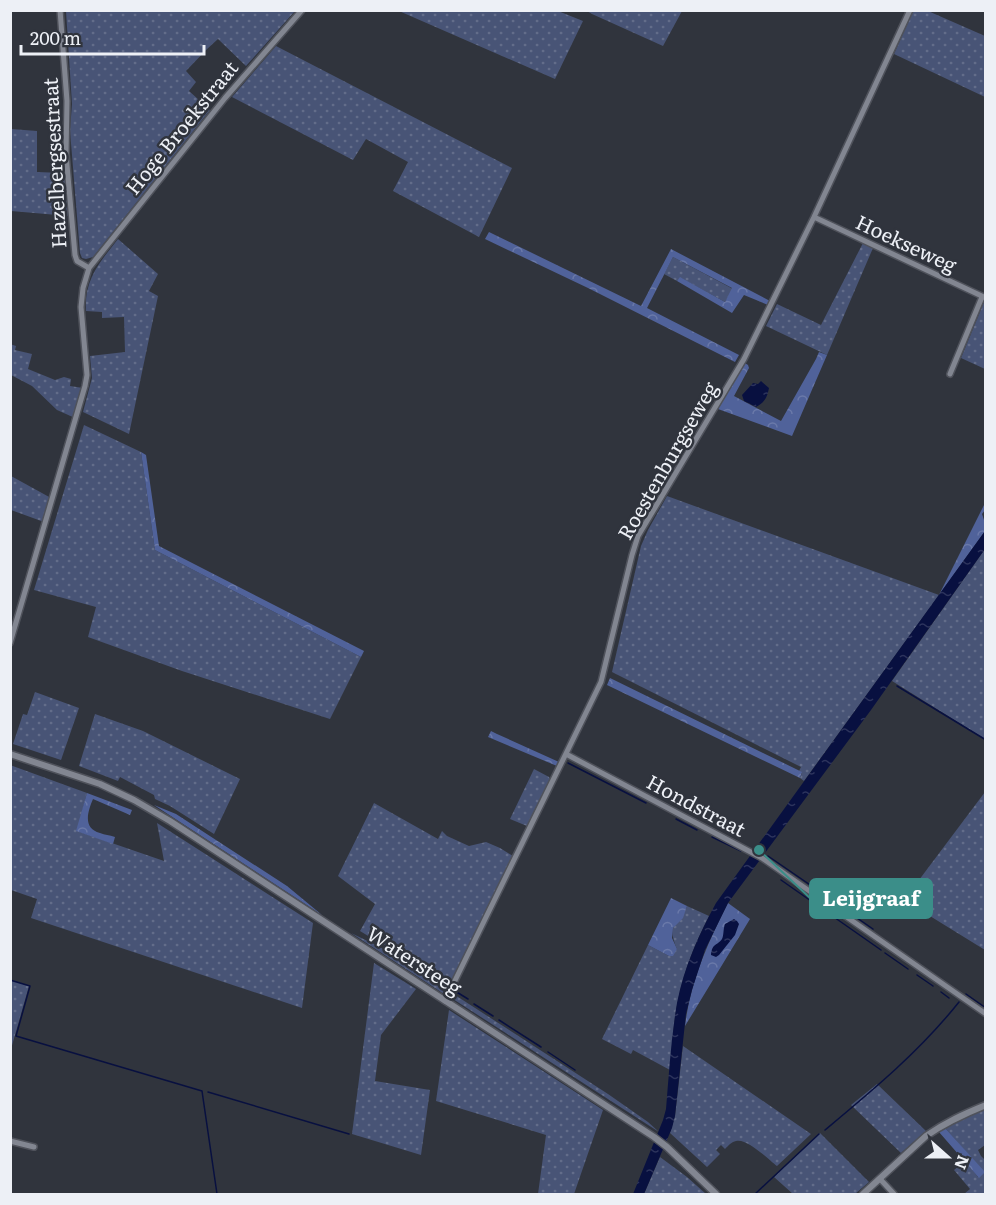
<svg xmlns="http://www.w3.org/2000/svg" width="996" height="1205" viewBox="0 0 996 1205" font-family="Literata,serif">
<defs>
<pattern id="grass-dots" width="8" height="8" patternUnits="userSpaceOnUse" patternTransform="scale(1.5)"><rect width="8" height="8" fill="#485476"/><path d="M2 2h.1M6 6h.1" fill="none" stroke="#636d8a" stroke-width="1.8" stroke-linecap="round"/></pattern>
<pattern id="forest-crowns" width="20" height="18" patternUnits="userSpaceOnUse" patternTransform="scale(1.5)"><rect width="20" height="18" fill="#50629a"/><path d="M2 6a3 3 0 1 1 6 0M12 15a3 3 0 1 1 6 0" fill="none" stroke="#6a79a9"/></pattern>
<pattern id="water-ripples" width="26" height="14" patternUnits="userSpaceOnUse" patternTransform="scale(1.5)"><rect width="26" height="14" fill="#081040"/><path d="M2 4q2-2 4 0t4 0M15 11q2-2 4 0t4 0" fill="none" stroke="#2c335c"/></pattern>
</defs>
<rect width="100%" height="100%" fill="#30343d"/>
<path fill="url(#grass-dots)" d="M66,11h229l-49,55 -28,-27 -12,11 -20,21 10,11 -7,9 21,19 -117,147 -7,2 -4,-1 -2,-5 -9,-110 -1,-13 2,-26z
M399,11h159l25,10 -28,58z
M587,11h95l-19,35 -71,-32z
M913,11h15l57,25v61l-91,-43z
M276,46l236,122 -33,69 -86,-46 15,-29 -42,-23 -13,21 -121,-63z
M11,129l26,2v41l25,1 4,2 3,41 -58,-5z
M118,239l40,35 -9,17 9,5 -29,138 -46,-22 9,-34 -2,-22 35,-4 -1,-35 -22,1v-6l-16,-1c-2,-32 14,-49 32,-72z
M863,243l10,5 -46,107 -61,-29 11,-22 44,21z
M673,257l60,32 -8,13 -44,-24 -4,3 -13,-7z
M984,302h2l-1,67 -24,-11z
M10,344l6,2 -1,4 17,4 -4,15 27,11 9,-3 7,2 -1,7 13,2 -8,30 -18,-8 -25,-24 -21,-11z
M84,425l57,27 14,98 206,107 -31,62 -148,-48 -94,-34 8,-30 -62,-17z
M11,476l40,22 -7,24 -33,-12z
M667,496l272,99 -135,186 -4,-3 2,-5 -3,-2 2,-4 -189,-95 29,-126 7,-16z
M985,549v190l-93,-58z
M35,692l44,16 -18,52 -48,-16 10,-30 4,1z
M95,714l48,17 97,48 -26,55 -44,-28 -15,-7 -1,-4 -34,-18 -2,4 -39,-15z
M10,765l77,28 -10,38 87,30 -7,-38 156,100 -11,85 -271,-90 6,-19 -26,-9z
M534,769l15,8 1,2 -23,47 -17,-7z
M985,792v158l-81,-50z
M374,803l64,36 4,-8 5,5 22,10 17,-4 14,6 13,8 -64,129 -89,-54 15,-27 -37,-28z
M687,906l22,10c-14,27 -25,55 -31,84 -5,23 -6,47 -8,70l-37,-20 -2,4 -29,-15 46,-94 21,11 8,-7c-12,-29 3,-20 10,-43z
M351,933l29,14 67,43 -3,4z
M374,963l42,26 -35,46 -6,46 55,9 -9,65 -69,-21z
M11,980l18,6 -18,63 -1,-69z
M455,995l153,99 40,28 11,10 -206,-133z
M449,1010l154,100 -29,84h-36l8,-59 -110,-34z
M683,1046l128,88 -34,32c-9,-7 -30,-28 -41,-25 -5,1 -8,5 -11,8l-4,-4 -5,5 4,4 -13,13 -37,-34 5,-17z
M877,1084l49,47 -25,22 -50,-48z
M985,1108v37l-7,5 3,6 4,4v34h-21l6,-5 -16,-19 11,-9 13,16 6,-5 -39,-44z
M820,1133l49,49 -14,12h-62l-19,-17z
M660,1157l27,20 19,17h-62z"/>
<path fill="url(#forest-crowns)" d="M489,232l152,74 30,-57 99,52 -2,4 -24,-10 -12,18 -55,-32 3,-4 45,25 7,-14 -59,-31 -26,51 92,47 -4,7 -147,-74 -103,-49z
M819,352l8,3 -35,81 -74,-27 27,-46 3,2 1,3 -15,28 47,25 35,-62z
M141,452l5,3 13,91 205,105 -3,6 -206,-107z
M985,503v7l-3,4 2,6 1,-1v12l-46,64z
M610,678l192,94 -2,6 -193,-93z
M491,731l6,3 62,28 -2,4 -69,-29z
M87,793l45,17 -2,5 -37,-16c-5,12 -11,29 7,34 5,2 9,2 15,4l-2,7 -37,-13z
M154,805l22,9 111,72 35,29z
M671,898l16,8 -4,12 -10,10 -1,10 5,11 -4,7h-4l-21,-11z
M728,903l22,16 -65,107c5,-44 23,-84 43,-123z
M945,1128l40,44 -6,6 -40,-46z"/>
<path fill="url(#water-ripples)" d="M761,381l8,7c-2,10 -4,14 -13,19l-12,-6 -2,-6 11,-12 5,1z
M985,531v18l-114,161 -143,193 -23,47 -13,40 -6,24 -11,102 -3,12 -28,66h-11l30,-74 3,-11c3,-35 5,-71 11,-106 7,-36 22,-69 39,-100z
M734,919l3,2 2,3 -4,11 -16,20 -3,2 -5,-2c1,-12 6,-9 11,-16 2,-4 1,-10 3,-15z"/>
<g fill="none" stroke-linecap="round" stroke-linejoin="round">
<path stroke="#081040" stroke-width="1.5" d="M897,686l89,54
M568,763l78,40
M676,819l21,11
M712,837l29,14
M768,856l51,35
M781,880l100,70
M824,895l49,34
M885,953l23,16
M917,975l16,11
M10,980l20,6 -14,50 186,55 15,103
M455,991l13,8
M941,992l8,6
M966,994l20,14
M474,1004l19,12
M499,1020l42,27
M548,1052l27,18
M208,1092l141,42
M825,1130c48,-40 95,-79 134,-128
M755,1194l64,-60"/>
<g stroke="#4f525b" stroke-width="8">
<path id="minor" d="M60,10l7,91 -1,53 9,101 2,6 12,7
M814,217l172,81
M950,374l32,-77
M10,643l75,-257 2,-11 -6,-68 2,-19 6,-20 136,-170 77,-88
M566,754l196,104 224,156
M445,1001l156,-319 31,-127 6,-19 106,-177 70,-142 96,-207
M10,1141l24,6
M880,1179l14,15"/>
</g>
<g stroke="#4f525b" stroke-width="9">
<path id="tertiary" d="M10,754l90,30 34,16 36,21 484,316 13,10 49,47
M863,1194l63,-58c20,-14 38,-22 60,-31"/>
</g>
<use href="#minor" stroke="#828691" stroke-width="5"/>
<use href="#tertiary" stroke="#828691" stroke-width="6"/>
</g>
<g text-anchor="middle" stroke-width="5" stroke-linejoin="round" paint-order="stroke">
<g font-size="20" fill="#edf0f6" stroke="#30343d">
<text transform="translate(182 128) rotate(-51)" y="7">Hoge Broekstraat</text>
<text transform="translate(55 163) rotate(-93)" y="7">Hazelbergsestraat</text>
<text transform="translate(906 244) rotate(25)" y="7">Hoekseweg</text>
<text transform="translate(668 461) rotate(-60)" y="7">Roestenburgseweg</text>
<text transform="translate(696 806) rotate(28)" y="7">Hondstraat</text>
<text transform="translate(414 961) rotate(33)" y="7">Watersteeg</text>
</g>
</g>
<path fill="none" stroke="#3b8e89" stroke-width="2" d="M759 850L810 898"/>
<circle fill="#3b8e89" stroke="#30343d" stroke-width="2" cx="759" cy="850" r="6"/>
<rect fill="#3b8e89" stroke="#3b8e89" stroke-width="2" x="810" y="879" width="122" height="39" rx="6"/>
<g font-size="21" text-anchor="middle" font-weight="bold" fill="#fff">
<text x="871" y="906">Leijgraaf</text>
</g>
<rect width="996" height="1205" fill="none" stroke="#edf0f6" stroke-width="24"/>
<g transform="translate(948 1157) rotate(111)" stroke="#30343d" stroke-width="4.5" paint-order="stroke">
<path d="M0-4.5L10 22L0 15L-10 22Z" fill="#edf0f6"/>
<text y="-9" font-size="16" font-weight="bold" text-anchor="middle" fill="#edf0f6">N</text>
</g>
<path d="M21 45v9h183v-9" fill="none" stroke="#edf0f6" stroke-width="3"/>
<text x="30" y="45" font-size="18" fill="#edf0f6" stroke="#30343d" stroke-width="4.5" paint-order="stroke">200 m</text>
</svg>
